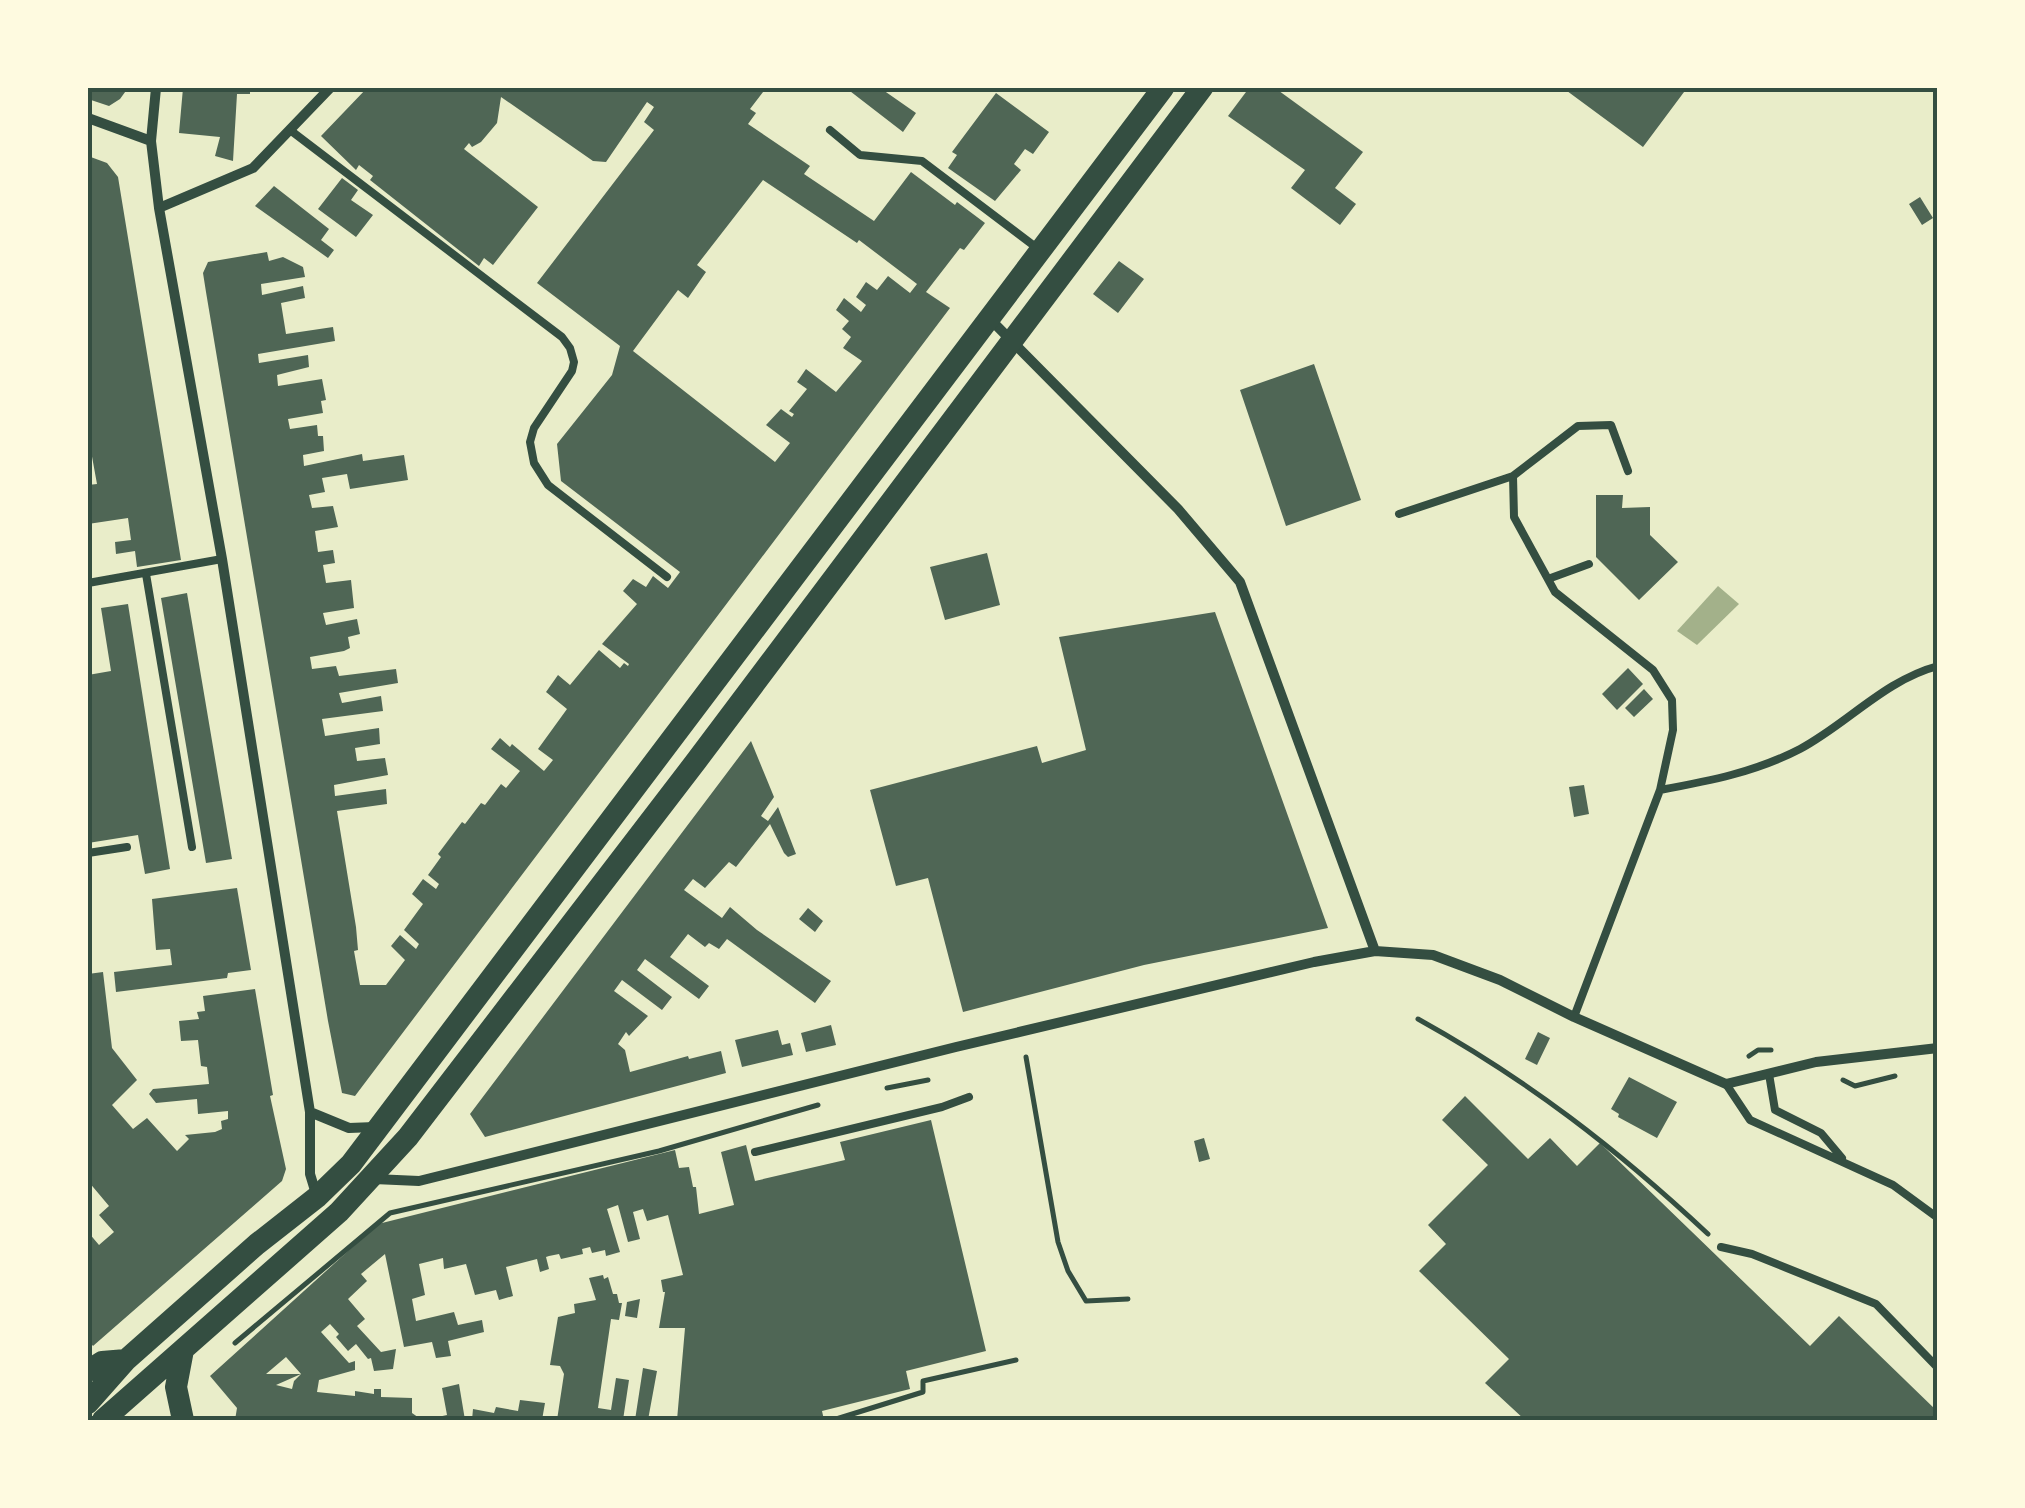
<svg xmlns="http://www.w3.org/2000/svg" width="2025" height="1508" viewBox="0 0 2025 1508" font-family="'Source Sans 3',sans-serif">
<rect width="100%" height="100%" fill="#e9edc9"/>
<path fill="#a3b18a" d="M1718,586l21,18 -42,41 -20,-14z"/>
<path fill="#4f6655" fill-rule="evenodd" d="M88,88h40l-8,11 -11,7 -21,-7z
M183,88h67v6h-13l-4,67 -18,-5 5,-19 -41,-4z
M367,88h399l-16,21 6,4 -8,11 62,42 -6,8 70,47 37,-49 44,33 2,-3 28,21 -21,27 -4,-2 -34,44 24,16 -595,788 -13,-3 -14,-72 -122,-729 -3,-19 5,-11 59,-10 2,9 14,-4 20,10 2,10 -44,7 1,11 41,-9 2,12 -24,5 5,31 47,-7 2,14 -77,13 1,9 49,-8 1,12 -32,8 1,11 44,-7 4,21 -5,1 2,12 -35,6 2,10 27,-4 1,11h5l1,15 -21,4 1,11 58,-12 1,7 41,-6 4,25 -58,9 -3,-15 -25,4 3,14 -16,3 3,13 21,-2 5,21 -23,4 3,21 15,-2 2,13 -12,2 3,18 25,-3 3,28 -31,5 3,12 31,-6 3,15 -12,3 2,11 -6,3 -34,6 2,12 24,-3 3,10 57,-7 2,14 -59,10 3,10 39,-7 2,15 -61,8 3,17 54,-8 1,16 -25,4 2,13 28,-3 3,17 -54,10 1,11 51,-7 1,15 -50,7 19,116 2,23 -4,1 6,34h26l19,-25 -14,-14 9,-11 16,14 3,-5 -15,-14 19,-26 -11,-10 11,-15 13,10 3,-5 -11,-9 13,-18 -3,-3 24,-32 3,2 16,-21 4,2 16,-21 5,4 14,-17 -29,-22 9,-11 10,9 2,-3 32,27 9,-11 -15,-11 29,-40 -21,-17 12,-17 12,10 29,-35 21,18 4,-5 4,3 1,-2 -27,-20 35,-40 -14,-13 10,-12 13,8 7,-11 15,12 12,-16 -119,-91 -4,-37 55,-69 8,-29 -83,-63 117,-153 -10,-8 10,-15 -7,-5 -41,60 -13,-1 -92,-64 -4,26 -16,19 -9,5 -3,-4 -5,6 74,58 -45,58 -9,-7 -5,8 -109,-86 3,-4 -14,-11 -3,5 -35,-34zM763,180l94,63 2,-3 58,44 -7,9 -22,-17 -11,14 -11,-8 -10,15 10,8 -5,7 -17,-14 -8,12 13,11 -7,8 9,8 -8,11 19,13 -26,31 -30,-23 -9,13 10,7 -18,22 5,3 -2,3 -11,-8 -15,16 24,18 -15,19 -142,-111 45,-61 10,8 18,-26 -9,-7z
M846,88h39l-2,2 33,23 -13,19z
M1249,88h26l88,64 -28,36 21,16 -16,21 -49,-37 14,-18 -77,-54z
M1563,88h124l-44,59z
M996,93l53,39 -16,22 -8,-5 -11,15 7,6 -26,31 -47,-33 9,-13 -5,-3z
M88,156l19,7 11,14 63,383 -44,7 -2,-16 -19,3 -1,-12 16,-2 -3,-22 -40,6v-39l9,-1 -6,-33h-3z
M342,178l16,12 -7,10 22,15 -17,22 -38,-28z
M274,186l55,43 -8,11 13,10 -6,8 -73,-52z
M1920,197l13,21 -11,7 -13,-21z
M1119,261l25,18 -26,34 -25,-19z
M1314,364l47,136 -75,26 -46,-136z
M1596,495h27l-1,13 28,-1v28l28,27 -39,38 -43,-43z
M987,553l13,52 -55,15 -15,-53z
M187,593l45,266 -26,4 -45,-265z
M128,604l42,265 -25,5 -7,-39 -50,8v-168l23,-4 -10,-63z
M1215,612l113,316 -184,37 -181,47 -35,-134 -32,8 -26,-96 167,-44 5,17 44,-13 -27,-113z
M1628,668l15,16 -26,26 -15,-16z
M1644,689l9,10 -19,18 -9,-9z
M751,741l23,56 -13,19 7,5 10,-14 18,47 -8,3 -4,-4 -14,-29 -34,43 -7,-5 -24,26 -12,-9 -9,11 38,28 8,-11 27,23 74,51 -16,22 -88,-64 -8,10 -10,-6 -4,4 -17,-13 -18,23 39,29 -10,13 -54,-40 -8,11 35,27 -10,13 -40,-30 -8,11 34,25 -19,20 -3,-4 -8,12 7,6 5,22 58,-16 1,3 32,-8 5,22 -241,64 -15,-23z
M1584,785l5,29 -15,3 -5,-30z
M237,888l14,82 -23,3 -1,5 -111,14 -2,-20 58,-7 -2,-16 -14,1 -4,-51z
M808,908l15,13 -8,11 -16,-13z
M103,972l9,76 25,32 -25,25 21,24 14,-11 30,33 12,-12 -4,-4 30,-3 7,-3 -1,-8 7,-2v-8l-30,3 -1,-15 -41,4 -7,-9 4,-5 56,-5 -2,-17 -6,-1 -3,-26 -17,1 -2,-20 20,-2 -2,-7 8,-1 -2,-15 52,-7 18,106 -3,1 16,73 -4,12 -189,165 -5,-6v-108l11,13 15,-13 -15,-17 10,-9 -21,-25v-207z
M831,1025l5,20 -30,7 -5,-19z
M778,1030l4,15 8,-2 3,12 -51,12 -7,-27z
M1538,1032l12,6 -13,27 -12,-6z
M1629,1077l48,25 -20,36 -39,-21 1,-3 -8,-5z
M1465,1096l63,63 22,-21 27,28 23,-23 210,203 29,-30 99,96v8h-413l-40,-37 24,-24 -90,-88 27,-27 -18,-19 60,-60 -46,-45z
M931,1120l55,231 -80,20 4,18 -88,22 2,9h-147l8,-92h-26l6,-36h-2l-2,-12 22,-5 -15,-60 -21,6 -4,-12 -10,3 7,27 -12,3 -10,-37 -11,4 13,43 -14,4 -1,-6 -13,3 -2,-6 -8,2 1,5 -22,5 -2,-5 -10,2 -3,1 3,12 -9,3 -3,-13 -31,8 7,29 -14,4 -3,-10 -21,5 -9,-31 -22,5 -1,-11 -24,6 6,31 -13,4 4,22 38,-9 4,13 24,-5 2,12 -36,9 3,15 -15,2 -4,-16 -28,5 -19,-93 -24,20 6,7 -19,18 17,20 -8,7 24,26 15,-3 -3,20 -19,2 -3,-13 -3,1 -12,-15 -8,7 -12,-14 3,-3 -9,-10 -9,8 28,31 6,-2v9l-36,10 -2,12 38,4v-5l19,3v-5h7v8l31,1v15l10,7h-187l2,-12 -27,-32 168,-152 297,-74 4,18 10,-1 4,20h3l3,27 35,-9 -13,-53 25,-7 9,36 90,-21 -5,-18zM286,1357l15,17 -7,7 -2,8 -16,-4 25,-11h-35z
M1204,1138l6,21 -11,3 -5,-21z
M603,1275l1,4 4,-2 5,17h4l2,9h3l-3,17 -8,-1 -13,89 13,2 5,-32 13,2 -6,40h-66l7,-46 -4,-8 -10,-1 8,-48 17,-4 -1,-9 22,-4 -7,-22z
M640,1299l-3,19 -12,-2 2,-14z
M643,1368l14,3 -9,49h-13z
M459,1384l6,36h-41l23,-5 -5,-27z
M520,1400l25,3 -3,17h-70l1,-11 21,4 2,-6 22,4z"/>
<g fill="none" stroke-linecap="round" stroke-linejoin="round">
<path stroke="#344e41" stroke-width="5" d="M1418,1019c110,61 199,130 290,215
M1749,1056l9,-6h13
M1026,1057l32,185 10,29 18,30 42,-2
M1843,1080l12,6 40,-10
M887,1088l41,-8
M235,1343l155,-130 269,-62 159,-46
M833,1420l90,-28v-11l93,-21"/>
<path stroke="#344e41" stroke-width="8" d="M290,130l272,207 8,11 4,14 -2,9 -38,57 -4,14 4,21 14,22 119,92
M830,130l30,25 62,6 115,87
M1628,471l-17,-46 -33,1 -65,50 1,41 41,75 98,78 19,30 1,30 -13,60
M1399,514l114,-38
M146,574l46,273
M1548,579l41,-15
M88,583l134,-24
M88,853l39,-6
M1574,1017l86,-227c49,-9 96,-18 140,-41 47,-25 85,-69 138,-83
M1769,1074l6,36 46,23 21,25
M1726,1084l24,36 143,65 45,33
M755,1152l187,-45 27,-10
M1721,1247l31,7 124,50 62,64"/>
<path stroke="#344e41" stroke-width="10" d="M156,88l-5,53 8,67 63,351 88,553v62l7,23
M88,118l63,23
M159,208l94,-40 77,-80
M989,318l189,191 62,73 135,369
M310,1112l39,16 26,-1
M374,1179l45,2 537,-134 358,-85 61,-11 58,4 67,25 74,37 152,67 90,-22 122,-14"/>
<path stroke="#344e41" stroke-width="22" d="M183,1350l-7,37 7,33
M88,1371l14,-9 24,-2
M88,1403l38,-43 131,-116 60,-47 34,-33 812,-1076
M103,1420l236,-208 69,-75 289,-377 505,-672"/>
</g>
<rect width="2025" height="1508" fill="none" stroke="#fefae0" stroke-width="180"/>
<rect x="90" y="90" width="1845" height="1328" fill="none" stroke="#344e41" stroke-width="4"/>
</svg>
